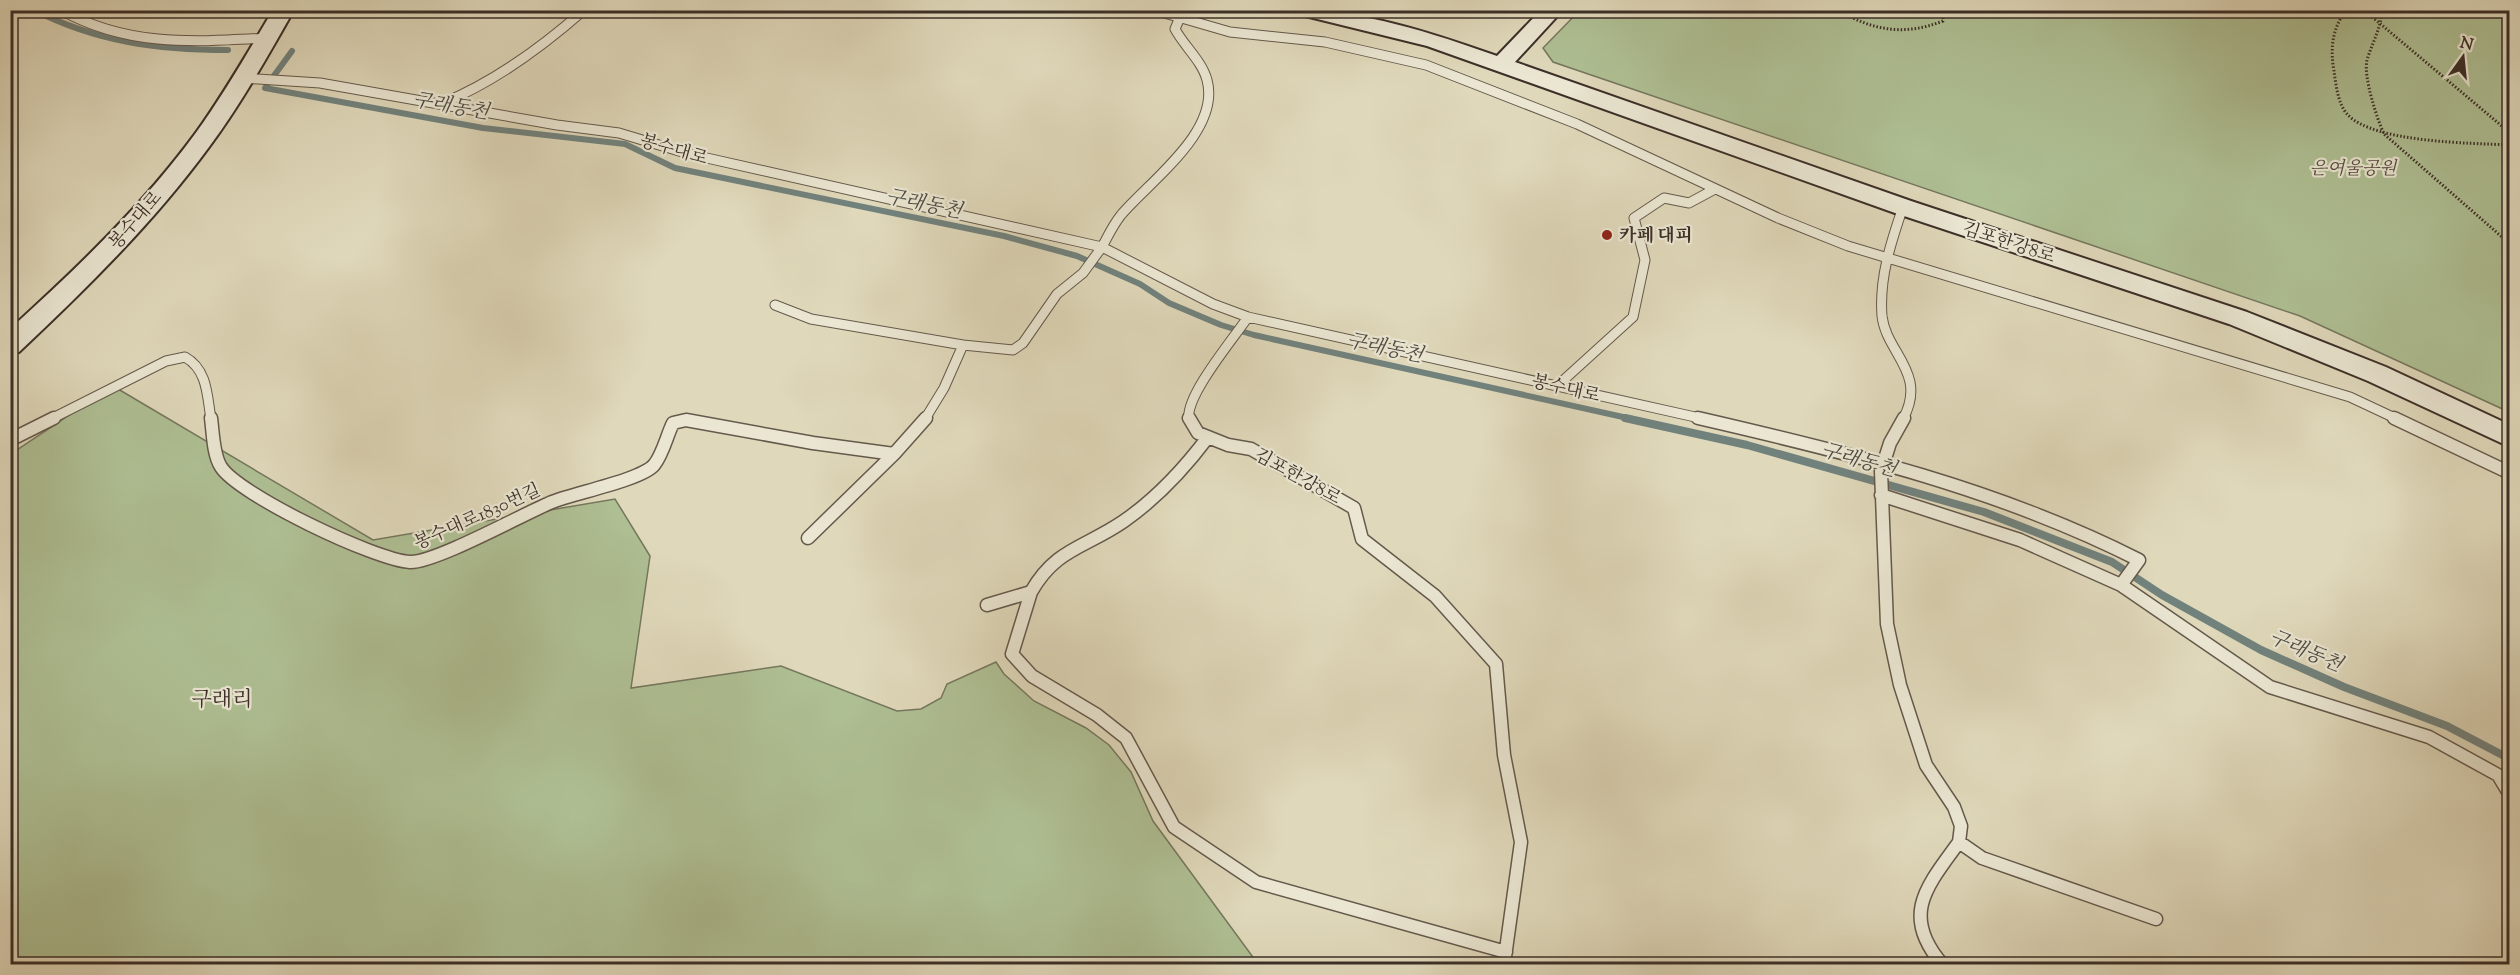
<svg xmlns="http://www.w3.org/2000/svg" width="2520" height="975" viewBox="0 0 2520 975" font-family="'Sorts Mill Goudy','Noto Serif KR',serif">
<rect width="100%" height="100%" fill="#dfd8ba"/>
<filter id="stains"><feTurbulence type="fractalNoise" baseFrequency=".00333" numOctaves="4"/><feColorMatrix values="0 0 0 0 .2 0 0 0 0 .09 0 0 0 0 .02 0 0 0 .5 -.17"/></filter>
<radialGradient id="worn" r=".72"><stop offset=".6" stop-color="#630" stop-opacity="0"/><stop offset="1" stop-color="#630" stop-opacity=".3"/></radialGradient>
<path fill="#aebf93" stroke="#75775e" stroke-width="1.5" d="M1580,10l929,1v401l-209,-96 -747,-254 -10,-14z
M113,386l260,154 242,-41 35,57 -19,132 150,-22 116,45 24,-2 20,-11 6,-14 49,-22 8,12 30,27 52,27 23,17 22,27 22,49 105,143h-1247v-510z"/>
<g fill="none" stroke-linecap="round" stroke-linejoin="round">
<path stroke="#71827d" stroke-width="6" d="M34,10c63,32 124,40 194,40
M292,51l-27,37 218,40 142,16 50,24 329,68 73,20 63,28 29,19 52,22 33,10 378,84"/>
<path stroke="#71827d" stroke-width="8" d="M1625,418l122,27 237,67 128,50 50,33 99,55 83,37 103,39 63,33"/>
<g stroke="#65594c" stroke-width="11">
<path id="lane-far1" d="M61,10c67,37 132,32 206,28
M1154,10l76,22 95,10 101,23 151,59 201,94 70,28 502,151 47,22
M1183,10l-8,19c9,17 27,32 32,51 14,51 -57,101 -86,135 -8,10 -13,21 -19,32l111,57 35,13 456,102
M242,78l78,5 237,42 62,8 70,21 413,93 -19,26 -26,21 -34,49 -10,7 -50,-5 -19,43 -19,31
M443,103c53,-22 98,-55 141,-93
M775,305l36,14 152,26
M1557,386l76,-69 12,-57 -11,-42 30,-20 25,5 26,-14
M51,419l115,-58 19,-4c23,13 22,39 26,62
M1189,419c-4,-23 45,-81 59,-102
M1903,419c25,-46 -17,-66 -21,-103 -3,-38 9,-74 21,-109"/>
</g>
<g stroke="#65594c" stroke-width="15">
<path id="lane" d="M211,418c2,14 2,37 10,49 18,28 154,93 189,95 25,1 113,-48 142,-60 22,-9 89,-22 102,-37 9,-11 13,-30 19,-42l13,-3 127,23 81,11 -86,84
M1189,418l9,15 30,12 23,4 103,59 8,31 73,57 61,68 8,91 17,87 -17,122
M1698,418c152,35 301,71 441,142l-18,25
M1904,418l-14,25 -9,28 6,153 13,61 26,80 28,42 7,19 -2,16 23,16 174,61
M2394,418l116,55
M10,440l44,-22
M894,454l32,-36
M1881,495l139,45 101,45 149,102 159,50 69,38 12,20
M1031,592l-19,62 20,22 65,39 29,23 48,89 82,55 250,70
M987,605l44,-13c25,-44 54,-44 93,-71 33,-23 60,-52 84,-84
M1942,964c-42,-49 -15,-78 17,-122"/>
</g>
<g stroke="#3c2f28" stroke-width="4">
<path id="secondary" d="M273,10h21c-27,47 -53,94 -85,137 -55,75 -122,141 -190,205l-9,2v-25c66,-60 132,-123 185,-195 29,-40 53,-82 78,-124z
M1294,10c69,0 138,23 203,46l44,-46h22l-48,52 396,139 336,111 139,55 124,58v22l-142,-66 -139,-57 -334,-111 -468,-167 -130,-32z"/>
</g>
<path stroke="#3c2f28" stroke-width="3" stroke-dasharray="1.5 2" stroke-linecap="butt" d="M1439,10l7,5 15,-5
M1838,10c35,21 67,26 105,11v-11
M2346,10c-14,19 -16,39 -12,61 2,14 4,34 14,44 27,28 124,28 162,30
M2364,10l146,123
M2382,10c-1,19 -10,33 -15,50 -4,16 10,59 17,74l126,110"/>
<use href="#lane-far1" stroke="#eae6d2" stroke-width="9"/>
<use href="#lane" stroke="#eae6d2" stroke-width="12"/>
<use href="#secondary" fill="#eae6d2" fill-rule="evenodd"/>
</g>
<circle fill="#8f2418" stroke="#eae6d2" stroke-width="2" cx="1607" cy="235" r="6"/>
<g text-anchor="middle" stroke-width="4.5" stroke-linejoin="round" paint-order="stroke">
<g font-size="18" fill="#3c2f28" stroke="#eae6d2">
<text transform="translate(674 149) rotate(16)" y="6">봉수대로</text>
<text transform="translate(135 220) rotate(-49)" y="6">봉수대로</text>
<text transform="translate(2009 242) rotate(18)" y="6">김포한강8로</text>
<text transform="translate(1566 388) rotate(13)" y="6">봉수대로</text>
<text transform="translate(1298 476) rotate(29)" y="6">김포한강8로</text>
<text transform="translate(477 516) rotate(-24)" y="6">봉수대로1830번길</text>
</g>
<g font-size="18" font-style="italic" fill="#534c3d" stroke="#eae6d2">
<text x="2353" y="174">은여울공원</text>
</g>
<g font-size="18" font-weight="bold" fill="#3c2f28" stroke="#eae6d2" text-anchor="start">
<text x="1619" y="241">카페 대피</text>
</g>
<g font-size="20" font-style="italic" fill="#4e4b44" stroke="#eae6d2">
<text transform="translate(451 105) rotate(10)" y="7">구래동천</text>
<text transform="translate(924 203) rotate(12)" y="7">구래동천</text>
<text transform="translate(1385 347) rotate(12)" y="7">구래동천</text>
<text transform="translate(1859 459) rotate(16)" y="7">구래동천</text>
<text transform="translate(2306 650) rotate(23)" y="7">구래동천</text>
</g>
<g font-size="21" fill="#3c2f28" stroke="#eae6d2">
<text x="222" y="706">구래리</text>
</g>
</g>
<rect width="2520" height="975" fill="none" stroke="#dfd8ba" stroke-width="36"/>
<rect x="12" y="12" width="2496" height="951" fill="none" stroke="#3c2f28" stroke-width="3"/>
<rect x="18" y="18" width="2484" height="939" fill="none" stroke="#3c2f28" stroke-width="1.5"/>
<g transform="translate(2463 57) rotate(15)" stroke="#eae6d2" stroke-width="4.5" paint-order="stroke">
<path d="M0-4.5L10 22L0 15L-10 22Z" fill="#3c2f28"/>
<text y="-9" font-size="16" font-weight="bold" text-anchor="middle" fill="#3c2f28">N</text>
</g>
<rect width="100%" height="100%" filter="url(#stains)"/>
<rect width="100%" height="100%" fill="url(#worn)"/>
</svg>
